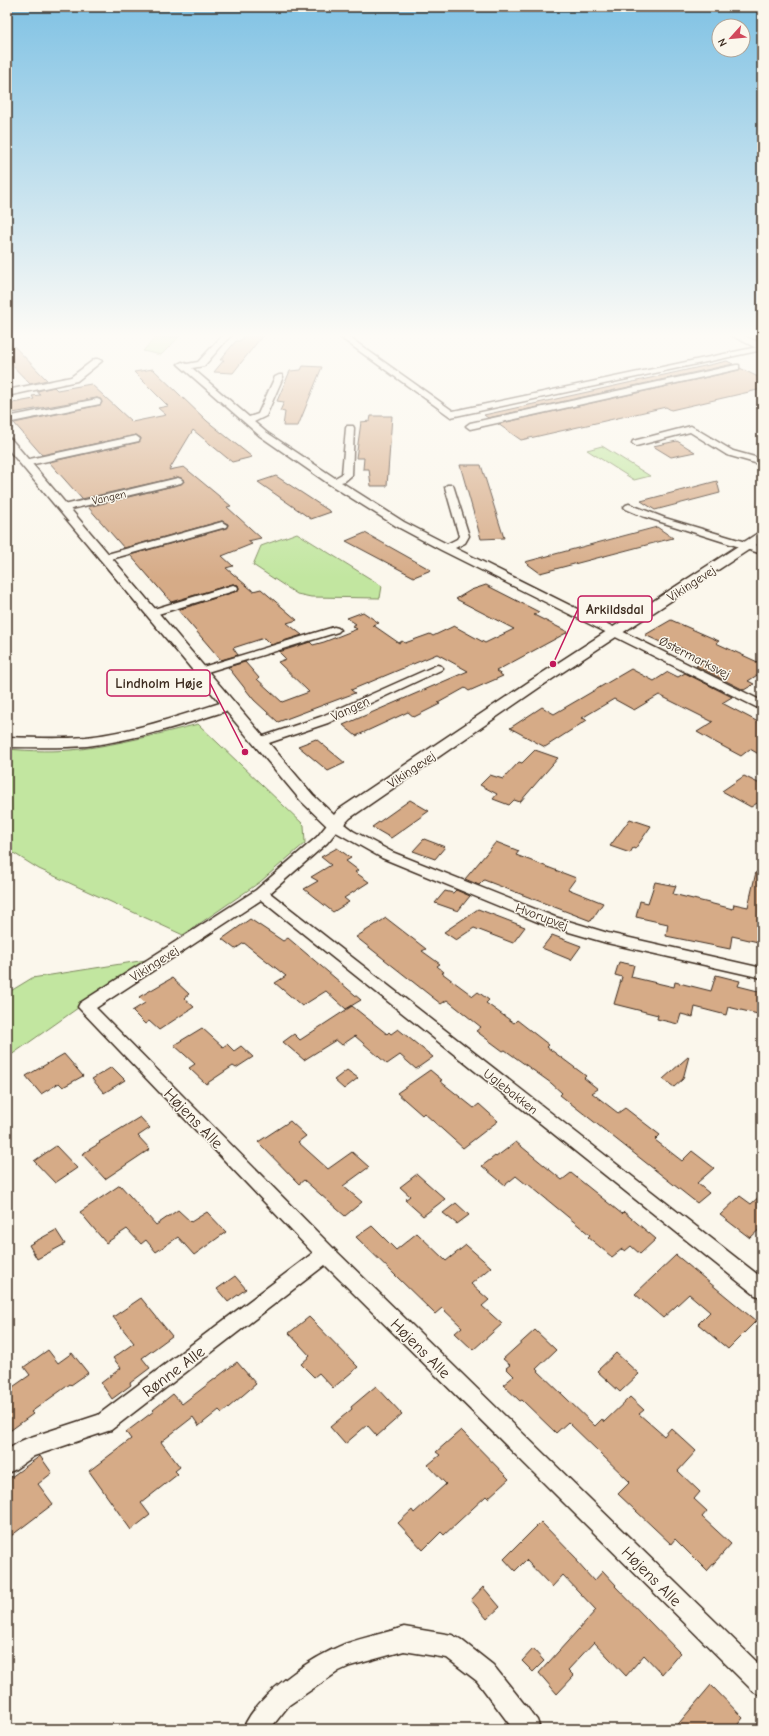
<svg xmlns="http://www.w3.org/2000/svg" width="769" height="1736" viewBox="0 0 769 1736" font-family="'Comic Neue',sans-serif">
<rect width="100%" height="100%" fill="#fbf7ec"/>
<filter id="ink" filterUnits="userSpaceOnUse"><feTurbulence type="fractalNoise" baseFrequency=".025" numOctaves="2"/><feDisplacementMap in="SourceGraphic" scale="8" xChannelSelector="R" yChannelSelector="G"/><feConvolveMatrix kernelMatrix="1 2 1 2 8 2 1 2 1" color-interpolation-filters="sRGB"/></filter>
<g filter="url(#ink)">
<path fill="#c2e6a0" stroke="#7e885f" d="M179,337l-18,18 -18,-4 12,-13z
M602,446l48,30 -16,4 -47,-30z
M297,533l85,53 -2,12 -69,-1 -14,-3 -44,-29 8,-19z
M198,724l106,101 1,18 -45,39 -77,53 -144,-66 -32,-20v-100c24,2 49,3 74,0 39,-5 78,-15 117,-25z
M146,960l-139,98v-62l2,-4 23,-14z"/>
<path fill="#d6ab87" stroke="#3b2a1e" d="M245,335h18l-30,38 -19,-1 10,-12h-4l16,-19h4z
M7,339l40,41 -17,4 -23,-24z
M727,361l6,3 -245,54 -4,-3z
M303,366l19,1 -24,59h-15l2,-14 -5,-1 4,-9 -7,-1 13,-30 11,-1z
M740,368l22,11v10l-91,21 -5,-3 -145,33 -23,-16 241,-54z
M153,369l54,52 45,36 -20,5 -39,-32 -24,40 15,-3 47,39 -4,1 34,31 -13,3 4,3 -30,12 11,10 -7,2 27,23 8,-2 36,31 -10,3 15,12 -31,10 -7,-7 -31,10 5,7 -17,5 -43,-50 59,-19 2,-2 -1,-4 -5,-1 -62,18 -41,-47 96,-27 2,-4 -6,-3 -98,27 -36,-41 93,-23 3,-4 -6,-3 -96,22 -33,-37 90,-20 2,-4 -5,-3 -94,20 -28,-32 86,-18 2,-2 -2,-4 -3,-1 -90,16v-10l27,-5 -2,-3 8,-1 -3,-4 17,-4 3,3 34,-6 41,38 34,-7 -8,-7 10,-2 -34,-34z
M371,416h21l-5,70h-16l-2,-17h-6l1,-11h-8l5,-36 9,-1z
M677,441l18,11 -24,5 -18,-11z
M460,465h21l23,73 -23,1z
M276,476l55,36 -20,7 -53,-37z
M717,481l3,12 -65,17 -14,-9z
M657,527l16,11 -133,35 -15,-11z
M365,533l66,37 -17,7 -68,-36z
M486,585l53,27 -5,3 34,17 -72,39 7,5 -34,15 -4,-3 -27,15 2,1 -26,13 -6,-5 -52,24 -13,-11 125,-54 -31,-17 -86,36 4,3 -77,29 -24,-22 -26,-33 17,-5 14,16 -2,1 25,23 27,-10 -31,-30 8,-3 -7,-7 31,-10 3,3 11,-3 33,-13 -5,-3 4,-2 -9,-6 16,-6 16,11 -6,2 26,18 3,-2 3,2 25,-9 3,2 21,-10 31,17 29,-14 -58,-30 15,-9z
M671,620l48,21 -3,2 46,21v8l-14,9 6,3 -10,6 -48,-24 10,-5 -31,-16 -4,2 -26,-12z
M631,669l23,12 14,-9 10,5 7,-4 47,24 -10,6 40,21v32l-12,-7 -9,7 -30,-16 -14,-8 16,-10 -54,-27 -25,15 -20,-11 -32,19 5,2 -42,27 -35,-19 32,-21 12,7z
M316,739l29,24 -17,8 -30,-25z
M535,750l23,8 -38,44 -6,-2 -5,5 -16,-6 4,-5 -17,-9 10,-10 13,4 16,-17 3,1z
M744,776l18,9v15l-11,7 -29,-16z
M410,800l19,11 -38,27 -19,-11z
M630,819l21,7 -16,23 -2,-1 -3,5 -20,-7z
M424,839l21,8 -10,12 -22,-8z
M496,842l23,9 -3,4 60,23 -8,11 35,14 -12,18 -107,-41 -5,5 -14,-6z
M337,848l14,10 -5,3 12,9 -3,2 14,10 -25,16 5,4 -16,10 -29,-23 14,-8 -7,-4 20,-12 -10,-8z
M756,872h6v65h-3l-1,5 -26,-6 -2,13 -64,-13 2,-12 -32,-7 4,-16 8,2 7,-21 21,4 -3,8 60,15 1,-5 14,3z
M456,890l14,6 -12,15 -23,-8 10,-12 8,2z
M478,909l47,18 -12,16 -39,-15 -18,12 -12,-8z
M386,918l40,31 -4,2 18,13 -3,2 7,6 -2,1 31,23 5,-4 11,8 -3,3 28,20 3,-3 32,25 -2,2 39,29 -2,2 14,11 -6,4 26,20 7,-5 35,27 -5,5 27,21 10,-10 22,17 -17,15 12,10 -12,10 -137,-108 2,-2 -11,-10 -46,-33 -2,1 -27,-20 5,-4 -34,-27 -6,4 -85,-67z
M250,919l33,22 5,-3 73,62 -15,9 -20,-18 -24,15 -27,-23 11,-7 -42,-33 -9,6 -13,-10z
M552,935l29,11 -10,14 -29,-12z
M619,962l15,3 -3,12 43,10 1,-5 36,9 5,-16 24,6 -2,5 24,6v23l-34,-8 -2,8 -31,-8 -2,10 -12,-3 -3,10 -21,-5 1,-4 -44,-11 8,-27 -7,-2z
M172,978l17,16 -5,4 10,9 -35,23 -10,-9 -4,3 -13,-13 13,-8 -6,-6z
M352,1006l35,28 2,-2 2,2 7,-5 35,28 -17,12 -16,-14 -13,9 -32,-28 -13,9 -6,-5 -32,20 -21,-18 11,-8 6,6z
M202,1028l21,19 4,-3 7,7 7,-5 12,11 -17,11 -3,-2 -27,18 -17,-16 6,-4 -21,-19z
M64,1054l19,22 -20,11 -4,-4 -18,11 -15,-18z
M689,1056l-6,23 -9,8 -11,-8z
M112,1067l13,13 -21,13 -12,-14z
M347,1070l11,8 -14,11 -10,-9z
M430,1070l12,10 -2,1 34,27 5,-4 19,17 -35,27 -39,-35 -2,2 -25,-22z
M140,1117l10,11 -12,8 12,13 -45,30 -23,-25 18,-11 -1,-1z
M290,1121l16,15 -8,6 30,27 24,-17 17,15 -26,19 19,16 -17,14 -41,-36 -5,4 -41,-42z
M516,1142l46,38 9,-7 51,41 2,-2 32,27 -16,15 -9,-8 -6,5 -3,-2 -10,8 -24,-20 2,-2 -62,-51 -1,1 -11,-9 -11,9 -23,-19 13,-10 1,1z
M56,1146l21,22 -22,15 -21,-22z
M417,1174l28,25 -22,17 -18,-16 5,-4 -10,-9z
M120,1185l36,40 22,-15 13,12 16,-10 19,20 -32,23 -16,-18 -22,15 -10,-12 -5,4 -14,-15 -21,14 -26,-31z
M762,1194v33l-12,11 -30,-23 20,-19 11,8z
M456,1203l13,12 -12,9 -14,-11z
M372,1226l24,24 21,-17 29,28 20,-16 25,22 -20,17 18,16 -7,6 20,18 -29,26 -18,-17 7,-6 -20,-19 -7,6 -79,-77z
M56,1230l9,14 -28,15 -8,-14z
M676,1255l80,66 -28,28 -30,-25 12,-12 -21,-18 -26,24 -28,-24z
M235,1276l11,13 -18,13 -11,-13z
M141,1298l31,38 -30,22 8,10 -20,15 1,2 -19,14 -11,-16 20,-15 -8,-10 21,-15 -21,-26z
M309,1317l49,50 -25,21 -14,-15 -5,4 -13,-13 9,-8 -21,-23z
M535,1330l21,20 -20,19 59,57 7,-7 2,3 26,-25 14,13 -5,4 25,22 7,-8 25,23 -18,20 22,21 -6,7 13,12 -5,6 29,27 -24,27 -32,-32 -4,5 -53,-50 12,-12 -62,-60 -12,11 -34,-33 -2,1 -17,-16 11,-9 -8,-8 4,-3 -7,-6z
M48,1350l10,13 14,-10 16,20 -17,12 -1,-1 -39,28 2,2 -26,19v-42l23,-16 -6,-8z
M616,1353l23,21 -19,18 -23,-21z
M237,1362l19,22 -34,29 -3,-3 -20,16 -6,-9 -32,25 19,25 -5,4 3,3 -37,29 9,12 -19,15 -42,-59 42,-32 -5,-7 28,-21 -1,-1 20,-16 9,10z
M376,1386l26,28 -25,22 -10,-11 -22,19 -15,-17 22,-18 -1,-2z
M461,1430l48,49 -21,19 -2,-2 -42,39 -3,-3 -18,18 -25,-27 14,-13 2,3 32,-29 -18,-19 12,-10 -4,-3z
M40,1456l12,17 -14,11 15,20 -46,35v-34l5,-4 -5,-7v-14z
M541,1522l36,37 -1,2 18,20 9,-10 13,14 -1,1 65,67 -18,21 -18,-19 -18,21 -32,-34 -26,28 6,6 -17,18 -18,-21 57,-63 -33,-35 -11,12 -26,-27 -11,11 -11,-12z
M483,1587l17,20 -13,12 -16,-19z
M533,1649l11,12 -11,11 -11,-11z
M711,1685l32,33 -9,11h-60z"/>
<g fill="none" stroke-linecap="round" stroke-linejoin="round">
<g stroke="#3b2a1e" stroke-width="3">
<path id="minor" d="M223,335h8l-27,31 -12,2 57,49 9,-3 17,-37 4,-2h3l1,2 -17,39 -12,6 12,10 69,46 7,-4 4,-46 1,-2h6l1,2 -2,47 -7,6 -4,1 63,40 43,22 10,-5 2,-3 -14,-49 2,-2h6l16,51 -4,7 -10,5 307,153v9l-321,-160 -45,-24 -67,-42 -69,-48 -82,-72 4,-2 5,2 11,-2z
M337,335h9l107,76 309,-65v4l-311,67z
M95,359h3l4,2 -25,20 -70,15v-6l64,-13z
M736,365h3v4l-269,60 -4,-3 4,-3z
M97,399l3,1 1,2 -1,2 -93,19v-6z
M691,426l42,25 29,8v6l-35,-10 -37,-23 -54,14 -4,-3 1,-2z
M136,436l4,3 -1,2 -114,25 -5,-3 5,-3z
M178,478l3,1 2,2 -2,2 -118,28 -5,-3 2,-2z
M629,504l36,14 84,25 13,4v7l-120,-38 -16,-7 -2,-2 2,-2z
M222,522l5,3 -1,2 -122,34 -5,-3 1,-2z
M233,585l4,1 1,2 -1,2 -82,25 -4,1 -5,-3 1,-2z
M334,627l4,1 2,2 -2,2 -134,41h-8l-2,-2 2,-2z
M437,665l4,1 2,2 -2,2 -113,53 -65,22h-8l-2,-3 2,-3 65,-22z
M335,820l5,1 13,10 39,21 163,65 53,16 154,35v10l-155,-35 -62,-18 -163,-67 -46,-26 -9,11 -57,50 492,385v19l-7,-2 -494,-395 -165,108 237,240 429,419v29l-8,-4 -429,-427 -214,165 -77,26 -20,14 -7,3v-23l14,-9 7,-3 70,-23 215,-162 -235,-246 2,-4 176,-113 61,-53 13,-16z
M404,1627l48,8 8,4 33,26 44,55 3,9h-27l-36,-48 -30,-23 -43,-7 -54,15 -11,5 -50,34 -19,24h-27c14,-35 67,-71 102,-85 19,-7 40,-11 59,-17z"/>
</g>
<g stroke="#3b2a1e" stroke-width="3">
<path id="tertiary" d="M731,335h12l19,9v7z
M7,438l4,1 302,356 21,20 4,-5 192,-129 228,-148 4,-1v9l-222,146 -190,131c-7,7 -10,12 -21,10l-28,-27 -75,-90c-46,15 -92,29 -139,35 -27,2 -54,1 -80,1v-10c26,1 53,2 79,0 46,-5 90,-20 134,-34l-213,-255z"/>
</g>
<use href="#minor" fill="#fbf7ec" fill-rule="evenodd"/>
<use href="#tertiary" fill="#fbf7ec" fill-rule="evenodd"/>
</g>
</g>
<linearGradient id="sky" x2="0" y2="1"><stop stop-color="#80c2e4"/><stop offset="0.58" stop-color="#fdfbf6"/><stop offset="1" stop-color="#fdfbf6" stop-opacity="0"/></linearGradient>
<rect width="769" height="578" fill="url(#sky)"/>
<g text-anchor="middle" stroke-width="3" stroke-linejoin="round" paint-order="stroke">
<g font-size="11" fill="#3b2a1e" stroke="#fbf7ec">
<text transform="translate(109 497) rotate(-13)" y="4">Vangen</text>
</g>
<g font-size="13" fill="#3b2a1e" stroke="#fbf7ec">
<text transform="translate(691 583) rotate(-33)" y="5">Vikingevej</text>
<text transform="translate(695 657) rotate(27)" y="5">Østermarksvej</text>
<text transform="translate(350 708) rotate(-25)" y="5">Vangen</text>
<text transform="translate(411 769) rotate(-34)" y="5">Vikingevej</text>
<text transform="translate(542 916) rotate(20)" y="5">Hvorupvej</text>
<text transform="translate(154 963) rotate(-33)" y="5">Vikingevej</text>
<text transform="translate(511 1091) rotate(38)" y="5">Uglebakken</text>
</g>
<g font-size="16" fill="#3b2a1e" stroke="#fbf7ec">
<text transform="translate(194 1118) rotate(46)" y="6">Højens Alle</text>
<text transform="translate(421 1348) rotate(45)" y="6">Højens Alle</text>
<text transform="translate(173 1371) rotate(-37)" y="6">Rønne Alle</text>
<text transform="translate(652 1576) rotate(45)" y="6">Højens Alle</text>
</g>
</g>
<path fill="none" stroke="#c2185b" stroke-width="1.5" d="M553 664L578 609M245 752L210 683"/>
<g fill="#c2185b" stroke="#fbf7ec" stroke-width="1.5">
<circle cx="553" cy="664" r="4"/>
<circle cx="245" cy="752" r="4"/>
</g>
<g fill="#fbf7ec" stroke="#c2185b" stroke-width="1.5">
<rect x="578" y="596" width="74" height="26" rx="4"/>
<rect x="107" y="670" width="103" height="26" rx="4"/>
</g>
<g font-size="14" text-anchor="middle" font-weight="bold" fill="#3b2a1e">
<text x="615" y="614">Arkildsdal</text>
<text x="159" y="688">Lindholm Høje</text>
</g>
<rect width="769" height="1736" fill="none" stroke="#fbf7ec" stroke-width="24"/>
<rect x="12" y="12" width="745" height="1712" fill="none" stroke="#3b2a1e" stroke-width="1.5" filter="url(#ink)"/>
<g transform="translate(731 38) rotate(243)"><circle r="19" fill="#fbf7ec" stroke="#aea59a"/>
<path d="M0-3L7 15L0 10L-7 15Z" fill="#d1495b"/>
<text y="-6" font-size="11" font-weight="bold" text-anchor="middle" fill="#3b2a1e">N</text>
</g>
</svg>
